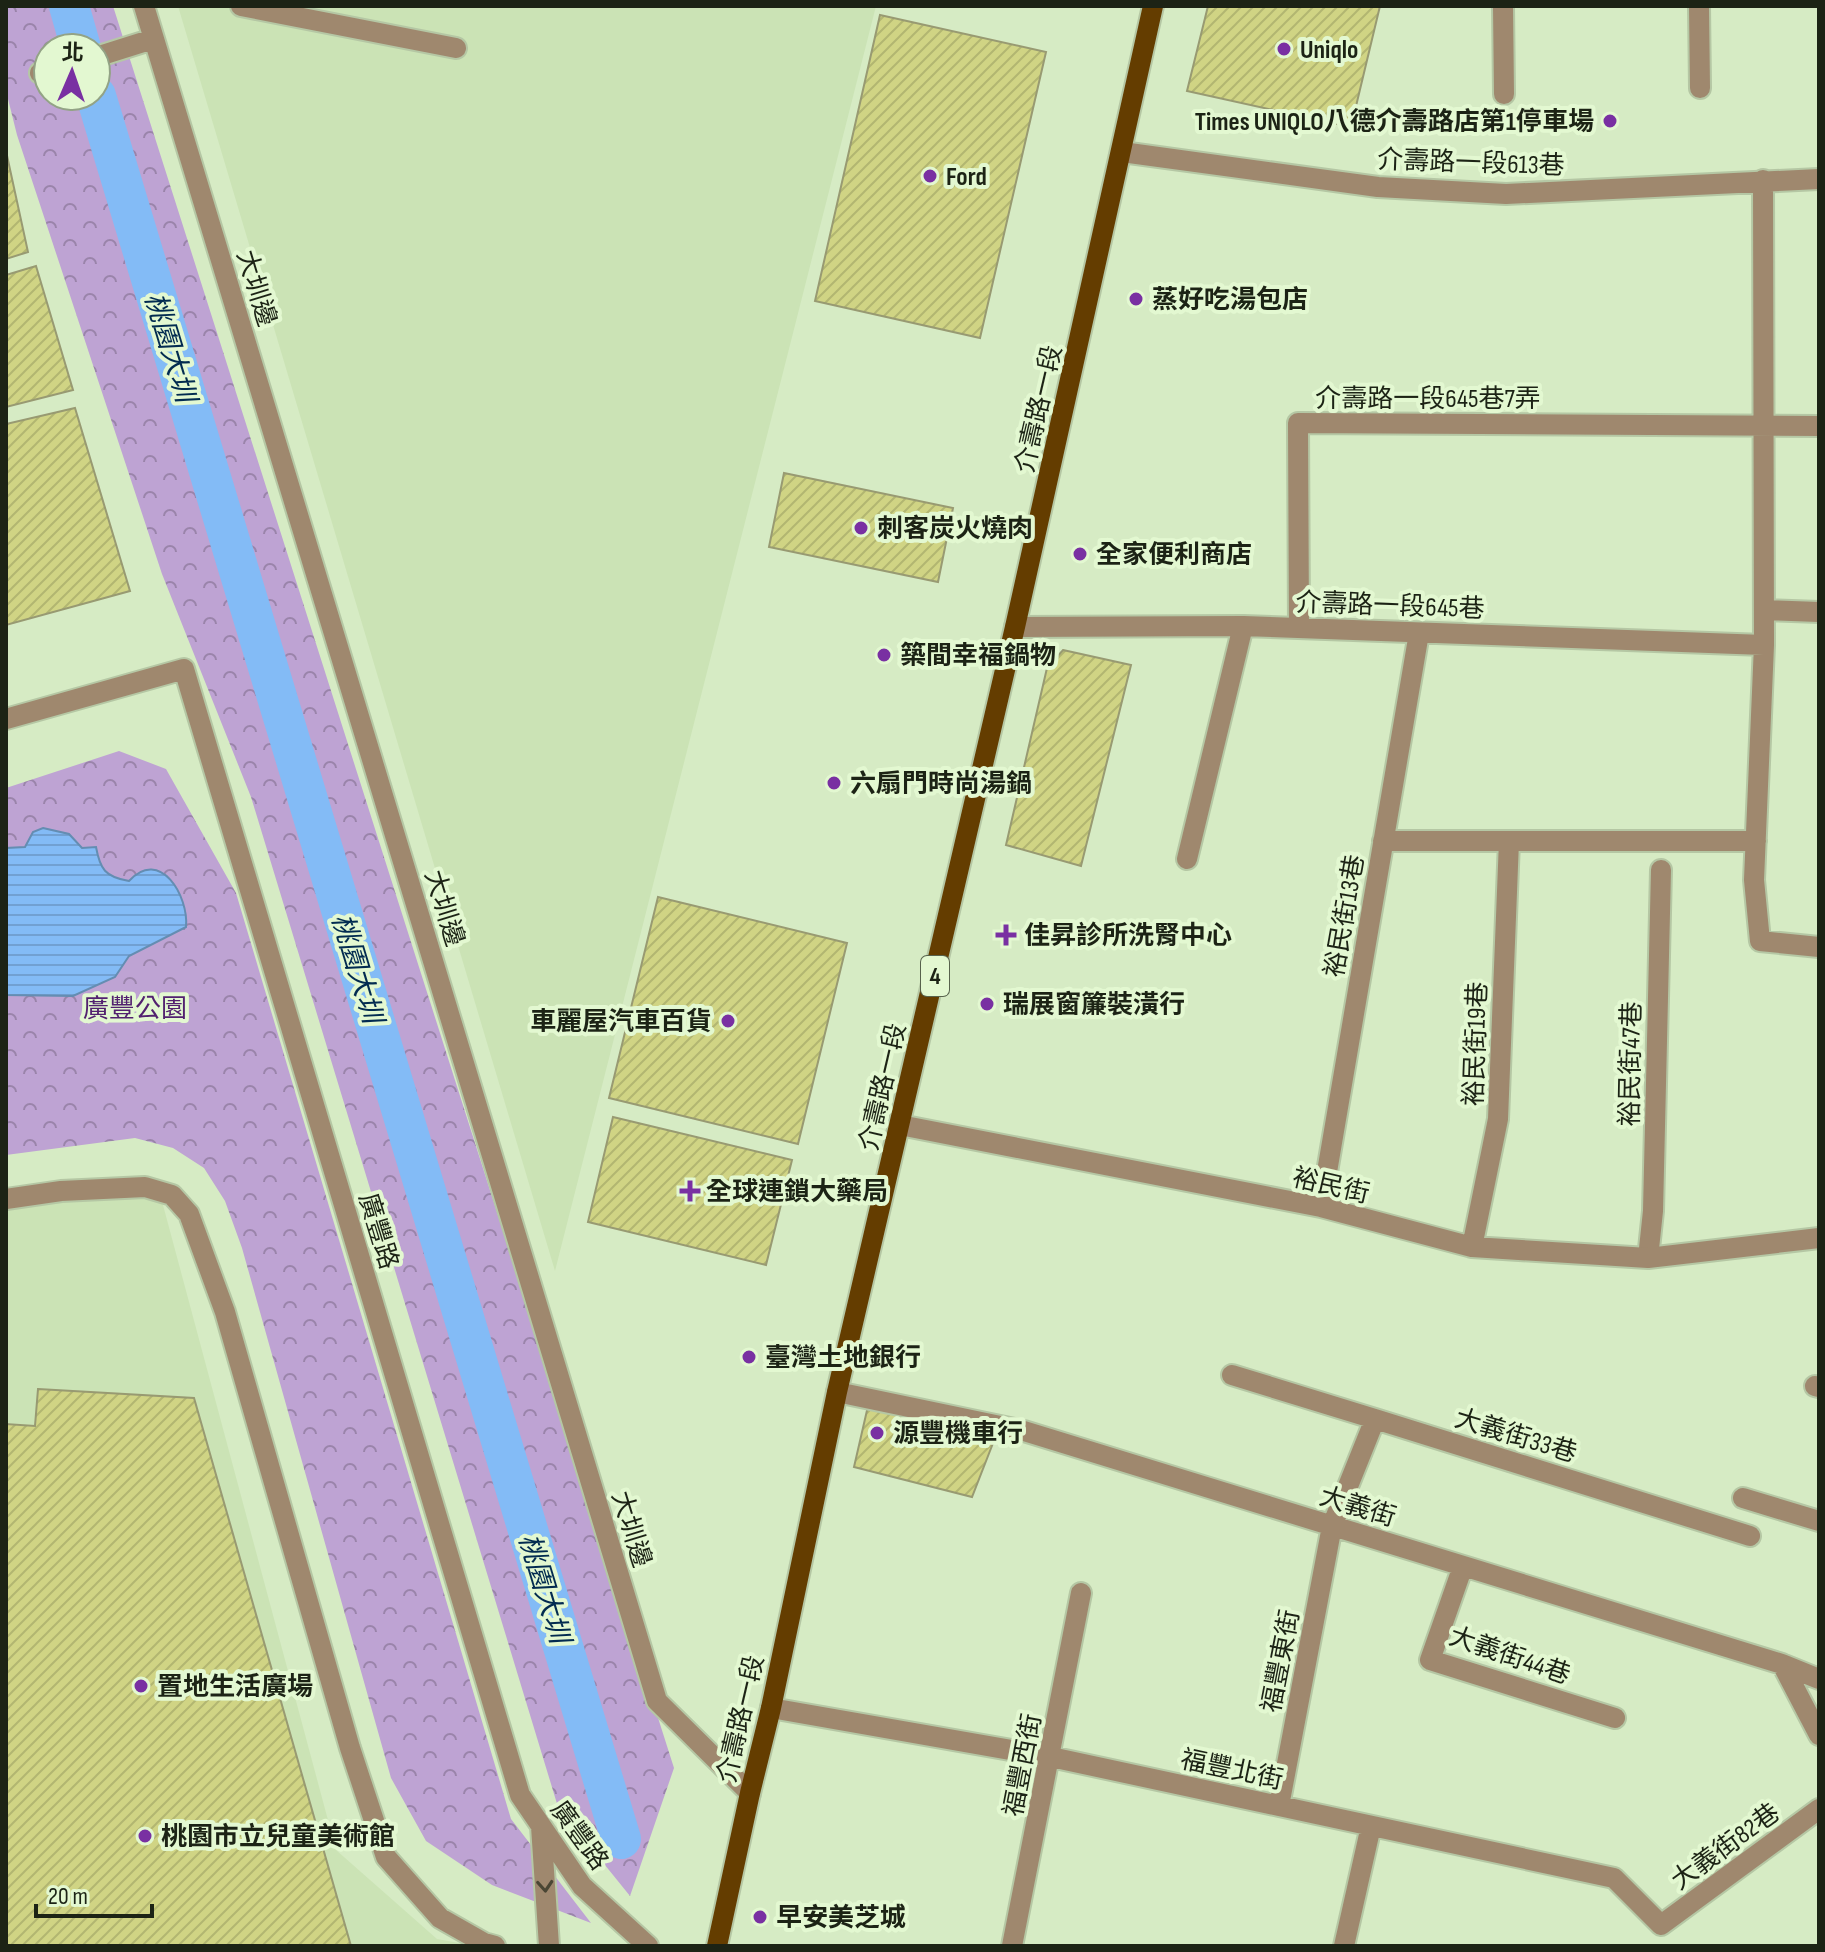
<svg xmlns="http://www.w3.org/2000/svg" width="1825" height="1952" viewBox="0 0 1825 1952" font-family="'Sofia Sans Condensed','Noto Sans TC',sans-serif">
<defs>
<pattern id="park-crowns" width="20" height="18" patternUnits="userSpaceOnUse" patternTransform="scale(2)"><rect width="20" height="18" fill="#bea3d3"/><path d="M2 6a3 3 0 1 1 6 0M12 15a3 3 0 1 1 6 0" fill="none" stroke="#9a84aa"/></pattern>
<pattern id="water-rules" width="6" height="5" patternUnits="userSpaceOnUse" patternTransform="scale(2)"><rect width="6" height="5" fill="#83bbf6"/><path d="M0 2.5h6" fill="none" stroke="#71a0d2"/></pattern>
<pattern id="building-hatch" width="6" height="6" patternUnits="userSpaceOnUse" patternTransform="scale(2)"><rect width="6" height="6" fill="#d0d484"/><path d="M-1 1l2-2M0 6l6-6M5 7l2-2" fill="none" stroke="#b2b671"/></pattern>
</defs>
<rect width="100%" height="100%" fill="#d6ebc4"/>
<path fill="#cbe3b5" d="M178,6h698l-321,1265z
M132,1180l31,25 173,645 101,89 39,7h-470v-746z"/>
<path fill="url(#park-crowns)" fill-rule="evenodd" d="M6,6h107l561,1762 -44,128 -72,-89 -307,-1010 -89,-223 -145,-439 -11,-44zM48,48h48v48h-48z
M119,751l47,18 70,124 275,926 80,104 -99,-38 -66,-44 -35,-63 -149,-530 -17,-47 -21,-33 -31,-20 -38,-10 -129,17v-367z"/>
<path fill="url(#water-rules)" stroke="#648db2" stroke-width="2" d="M43,828l26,6 13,14 14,-1c4,22 9,30 33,34 31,-34 60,15 57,46l-57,29 -14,21 -42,19 -67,-1v-147l19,-1 8,-15z"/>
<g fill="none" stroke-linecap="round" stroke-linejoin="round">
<path stroke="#83bbf6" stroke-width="40" d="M69,6l12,42
M96,96l525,1743"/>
</g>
<path fill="url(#building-hatch)" stroke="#989a72" stroke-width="2" d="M1208,6h172l-29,121 -164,-36z
M880,15l166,37 -66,286 -165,-37z
M6,151l22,101 -22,7z
M36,266l37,124 -67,17v-132z
M75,408l55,183 -124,34v-201z
M784,473l169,35 -15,74 -169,-35z
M1063,650l68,15 -50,201 -75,-21 41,-177z
M658,897l189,46 -49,201 -189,-46z
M613,1117l179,43 -26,105 -178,-43z
M38,1389l156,9 157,548h-345v-522l29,2z
M868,1406l127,32 -23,59 -118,-30z"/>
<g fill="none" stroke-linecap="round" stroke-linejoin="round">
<g stroke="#b5c7a4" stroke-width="24">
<path id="minor" d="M144,6l513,1695 93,92
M241,6l215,42
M1503,6l1,88
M1699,6l1,82
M96,57l57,-18
M40,73l8,-2
M1122,152l256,35 128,7 313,-15
M1763,180l1,465 -10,235 6,61 59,6
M1764,610l55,2
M1015,627l228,-1 521,19
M1299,628l-1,-205 521,3
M6,719l178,-50 336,1126 62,91 66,60
M1383,841h373
M1187,859l56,-233
M900,1125l421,82 151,40 176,11 171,-20
M6,1199l55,-8 84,-4 27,8 17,19 36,98 125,436 36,109 54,61 44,25 11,3
M1321,1207l98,-574
M1472,1247l26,-128 11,-278
M1648,1258l5,-47 8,-341
M1232,1375l143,44
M1815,1386l4,1
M837,1392l187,39 758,233 37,71
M1743,1498l76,23
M1463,1566l-33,94 185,58
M1782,1664l37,15
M771,1708l280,49 563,121 47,47 158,-116
M1279,1806l53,-280 43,-107 375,117
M541,1826l8,120
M1012,1946l69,-353
M1344,1946l27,-120"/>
</g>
<g stroke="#b5c7a4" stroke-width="24">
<path id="major" d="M717,1946l33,-153 21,-85 66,-316 178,-765 138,-621"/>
</g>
<use href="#minor" stroke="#9f886e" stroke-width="20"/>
<use href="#major" stroke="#643d00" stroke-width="20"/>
</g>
<defs><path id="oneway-chevron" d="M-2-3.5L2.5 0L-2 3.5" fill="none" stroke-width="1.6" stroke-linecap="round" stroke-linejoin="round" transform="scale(2)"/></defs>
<use stroke="#4a4634" href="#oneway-chevron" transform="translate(545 1886) rotate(86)"/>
<g fill="#7930a2" stroke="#e3f8d1" stroke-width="3">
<circle cx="1284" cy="49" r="8"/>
<circle cx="1610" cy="121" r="8"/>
<circle cx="930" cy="176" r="8"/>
<circle cx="1136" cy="299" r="8"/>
<circle cx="861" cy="528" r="8"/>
<circle cx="1080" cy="554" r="8"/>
<circle cx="884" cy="655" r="8"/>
<circle cx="834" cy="783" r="8"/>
<path d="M1002 923h8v8h8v8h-8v8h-8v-8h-8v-8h8z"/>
<circle cx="987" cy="1004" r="8"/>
<circle cx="728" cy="1021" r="8"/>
<path d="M686 1179h8v8h8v8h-8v8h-8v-8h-8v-8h8z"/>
<circle cx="749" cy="1357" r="8"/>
<circle cx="877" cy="1433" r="8"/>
<circle cx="141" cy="1686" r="8"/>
<circle cx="145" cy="1836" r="8"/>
<circle cx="760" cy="1917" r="8"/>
</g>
<g text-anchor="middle" stroke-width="8" stroke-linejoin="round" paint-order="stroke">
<rect fill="#e3f8d1" stroke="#58634d" stroke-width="2" x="921" y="956" width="28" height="40" rx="6"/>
<g font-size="24" font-weight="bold" fill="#1c2315">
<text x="935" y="984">4</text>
</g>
<g font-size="26" font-weight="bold" fill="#1c2315" stroke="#e3f8d1" text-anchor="start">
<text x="1300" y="58">Uniqlo</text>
<text x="1594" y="130" text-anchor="end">Times UNIQLO八德介壽路店第1停車場</text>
<text x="946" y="185">Ford</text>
<text x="1152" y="308">蒸好吃湯包店</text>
<text x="877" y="537">刺客炭火燒肉</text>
<text x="1096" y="563">全家便利商店</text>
<text x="900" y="664">築間幸福鍋物</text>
<text x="850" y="792">六扇門時尚湯鍋</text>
<text x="1024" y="944">佳昇診所洗腎中心</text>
<text x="1003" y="1013">瑞展窗簾裝潢行</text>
<text x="712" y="1030" text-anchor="end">車麗屋汽車百貨</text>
<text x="706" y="1200">全球連鎖大藥局</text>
<text x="765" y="1366">臺灣土地銀行</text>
<text x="893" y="1442">源豐機車行</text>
<text x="157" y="1695">置地生活廣場</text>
<text x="161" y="1845">桃園市立兒童美術館</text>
<text x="776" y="1926">早安美芝城</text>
</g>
<g font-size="26" fill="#1c2315" stroke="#e3f8d1">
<text transform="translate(1471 162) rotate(2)" y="9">介壽路一段613巷</text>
<text transform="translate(257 288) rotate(73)" y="9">大圳邊</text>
<text x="1428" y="407">介壽路一段645巷7弄</text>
<text transform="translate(1038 409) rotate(-77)" y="9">介壽路一段</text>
<text transform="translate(1390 605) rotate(2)" y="9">介壽路一段645巷</text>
<text transform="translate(445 908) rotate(73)" y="9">大圳邊</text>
<text transform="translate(1344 916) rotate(-80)" y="9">裕民街13巷</text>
<text transform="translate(1475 1044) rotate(-88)" y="9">裕民街19巷</text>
<text transform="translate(1630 1064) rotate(-89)" y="9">裕民街47巷</text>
<text transform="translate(882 1087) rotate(-77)" y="9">介壽路一段</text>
<text transform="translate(1331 1185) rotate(13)" y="9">裕民街</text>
<text transform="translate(379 1231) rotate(73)" y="9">廣豐路</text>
<text transform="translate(1516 1435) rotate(17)" y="9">大義街33巷</text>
<text transform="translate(1358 1506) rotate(17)" y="9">大義街</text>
<text transform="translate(632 1529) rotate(73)" y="9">大圳邊</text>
<text transform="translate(1510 1655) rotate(19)" y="9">大義街44巷</text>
<text transform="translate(1280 1661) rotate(-79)" y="9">福豐東街</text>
<text transform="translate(740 1719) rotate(-77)" y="9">介壽路一段</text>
<text transform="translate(1022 1765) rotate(-79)" y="9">福豐西街</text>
<text transform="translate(1232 1769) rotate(12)" y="9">福豐北街</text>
<text transform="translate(580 1835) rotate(54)" y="9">廣豐路</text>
<text transform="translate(1725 1846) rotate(-36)" y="9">大義街82巷</text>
</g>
<g font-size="26" fill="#52216f" stroke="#e3f8d1">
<text x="135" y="1017">廣豐公園</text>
</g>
<g font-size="28" font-style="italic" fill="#022b50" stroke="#e3f8d1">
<text transform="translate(171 347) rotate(73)" y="10">桃園大圳</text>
<text transform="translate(358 968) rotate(73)" y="10">桃園大圳</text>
<text transform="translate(545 1588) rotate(73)" y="10">桃園大圳</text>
</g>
</g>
<rect width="1825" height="1952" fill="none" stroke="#1c2315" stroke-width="16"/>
<g transform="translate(72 72) rotate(2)"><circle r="38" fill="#e3f8d1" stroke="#93a386" stroke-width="2"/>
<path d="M0-6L14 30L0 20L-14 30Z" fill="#7930a2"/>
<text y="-12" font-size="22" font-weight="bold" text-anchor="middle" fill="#1c2315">北</text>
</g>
<path d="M36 1904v12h116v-12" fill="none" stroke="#1c2315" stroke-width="4"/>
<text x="48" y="1904" font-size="24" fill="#1c2315" stroke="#e3f8d1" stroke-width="6" paint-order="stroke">20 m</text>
</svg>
